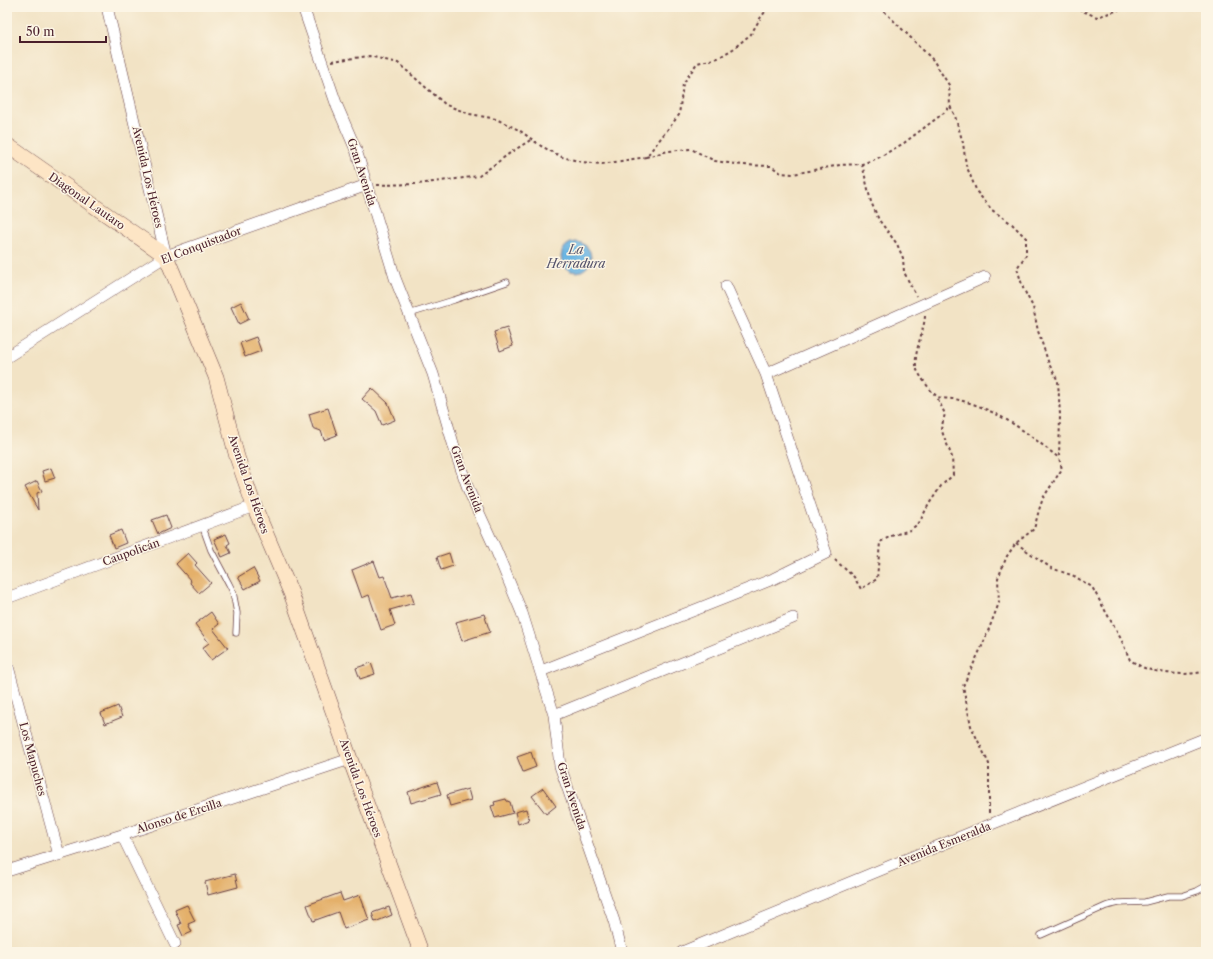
<svg xmlns="http://www.w3.org/2000/svg" width="1213" height="959" viewBox="0 0 1213 959" font-family="'Libre Caslon Text',serif">
<rect width="100%" height="100%" fill="#fcf5e5"/>
<filter id="ink" filterUnits="userSpaceOnUse"><feTurbulence type="fractalNoise" baseFrequency=".025" numOctaves="2"/><feDisplacementMap in="SourceGraphic" scale="8" xChannelSelector="R" yChannelSelector="G"/><feConvolveMatrix kernelMatrix="1 2 1 2 8 2 1 2 1" color-interpolation-filters="sRGB"/></filter>
<filter id="wash" filterUnits="userSpaceOnUse"><feTurbulence type="fractalNoise" baseFrequency=".012" numOctaves="4" result="noise"/><feDisplacementMap in="SourceGraphic" scale="16" xChannelSelector="R" yChannelSelector="G"/><feGaussianBlur stdDeviation="0.9" result="paint"/><feColorMatrix in="noise" values="0 0 0 0 0 0 0 0 0 0 0 0 0 0 0 0 0 1.4 0 .05"/><feComposite in="paint" operator="in"/></filter>
<g filter="url(#wash)">
<rect width="100%" height="100%" fill="#f2e3c5"/>
<path fill="#69b4e2" stroke="#5a6a86" d="M561 257a15 15 0 1 1 30 0a15 15 0 1 1-30 0Z"/>
<g id="blocks">
<path fill="#e4b06b" d="M241,302l8,17 -10,5 -8,-17z
M507,328l6,18 -13,5 -6,-19z
M256,337l5,14 -16,6 -5,-14z
M372,388l16,15 7,17 -13,5 -6,-14 -14,-12z
M328,408l9,27 -13,5 -3,-9 -8,-3 -4,-14z
M51,468l4,10 -10,3 -3,-10z
M37,481l5,10 -5,2 1,17 -13,-23z
M166,515l5,13 -13,6 -6,-14z
M121,530l5,13 -12,5 -5,-13z
M226,534l4,9 -3,2 4,8 -9,4 -8,-18z
M188,553l9,10 -2,2 16,18 -12,10 -9,-10 1,-2 -15,-17z
M449,553l4,13 -12,4 -4,-13z
M374,561l6,16 4,-1 8,22 19,-5 3,10 -24,7 5,15 -14,5 -12,-35 -7,3 -10,-28z
M253,568l7,13 -15,8 -7,-12z
M211,612l8,12 -6,5 15,19 -17,12 -9,-12 7,-5 -14,-19z
M484,614l6,18 -28,9 -6,-19z
M371,663l4,11 -15,5 -4,-11z
M118,706l4,11 -17,7 -4,-11z
M531,752l5,15 -13,5 -6,-15z
M437,782l4,12 -30,9 -3,-11z
M543,788l13,18 -10,8 -14,-18z
M468,789l3,11 -21,6 -3,-11z
M506,799l1,2 3,1 3,11 -18,5 -4,-12 4,-1 -1,-3z
M526,809l3,11 -11,4 -3,-12z
M235,874l3,13 -30,8 -3,-13z
M340,893l3,8 17,-6 9,25 -25,9 -6,-17 -25,9 -6,-16z
M187,905l8,16 -7,3 4,8 -9,4 -5,-11 3,-1 -6,-14z
M389,907l3,8 -17,7 -3,-9z"/>
</g>
</g>
<g filter="url(#ink)">
<use href="#blocks" fill-opacity="0" stroke="#633c42" stroke-width="1"/>
<g fill="none" stroke-linecap="round" stroke-linejoin="round">
<g stroke="#633c42" stroke-width="7">
<path id="lane" d="M409,314l45,-14 53,-18
M202,525l9,25 18,34 4,8 4,21 -1,20
M1041,935l65,-29 13,-3 26,-1 23,-6h14l15,-5 9,-5"/>
</g>
<g stroke="#633c42" stroke-width="12">
<path id="street" d="M107,7l59,249
M303,7l34,99 19,44 39,128 38,96 24,83 12,34 27,59 26,63 32,102 6,51 54,155 8,31
M7,357l159,-101 201,-71
M766,374l219,-97
M7,598l247,-92
M7,663l52,192
M541,671l232,-92 53,-26 -60,-179 -40,-88
M554,715l239,-97
M122,835l53,109
M7,871l115,-36 228,-76
M682,952l312,-129 212,-85"/>
</g>
<g stroke="#633c42" stroke-width="16">
<path id="secondary" d="M7,145l159,111 50,121 21,80 17,49 37,87 59,166 71,193"/>
</g>
<path stroke="#633c42" stroke-width="2" stroke-dasharray="3 3" stroke-linecap="butt" d="M880,7l53,53 16,25 1,21 5,10 8,27 3,22 11,27 15,18 20,14 14,14v17l-9,13 6,20 10,19 5,24 11,33 9,17 2,34 -1,43 3,11 -19,29 -4,12 -5,19 -18,14 -9,13 -9,22 1,25 -16,41 -20,42 8,40 18,38v49
M1073,7l24,10 25,-8
M332,61l37,-5 29,7 48,42 24,9 26,5 23,11 22,16 21,11 20,5 20,2 44,-7 33,-42 4,-31 14,-21 21,-5 15,-9 18,-15 10,-17 8,-10
M646,157l22,-6 23,-2 24,12 27,4 29,1 10,7 12,1 47,-9 22,-1 16,-6 26,-15 41,-31 5,-6
M862,164l9,38 8,18 18,24 6,14 1,14 12,24
M377,185l41,-1 61,-8 31,-23 22,-14
M925,316c-1,17 -13,38 -8,54 3,6 15,24 21,27 6,2 14,1 21,3 8,2 18,5 26,9 27,11 51,31 74,49
M1016,543l35,25 23,8 18,11 29,52 9,21c5,3 11,7 17,9 17,5 42,7 59,2
M835,560l19,17 7,12 16,-10 3,-37 11,-6 19,-6 9,-7 10,-19 12,-18 12,-11 -1,-18 -11,-28 4,-15 -8,-17"/>
<use href="#lane" stroke="#fff" stroke-width="5.5"/>
<use href="#street" stroke="#fff" stroke-width="11"/>
<use href="#secondary" stroke="#fde5c5" stroke-width="15"/>
</g>
</g>
<g text-anchor="middle" stroke-width="3" stroke-linejoin="round" paint-order="stroke">
<g font-size="11" fill="#4a1f2b" stroke="#fcf5e5">
<text transform="translate(362 172) rotate(72)" y="4">Gran Avenida</text>
<text transform="translate(148 177) rotate(77)" y="4">Avenida Los Héroes</text>
<text transform="translate(87 201) rotate(35)" y="4">Diagonal Lautaro</text>
<text transform="translate(201 245) rotate(-21)" y="4">El Conquistador</text>
<text transform="translate(467 479) rotate(69)" y="4">Gran Avenida</text>
<text transform="translate(249 484) rotate(71)" y="4">Avenida Los Héroes</text>
<text transform="translate(131 552) rotate(-20)" y="4">Caupolicán</text>
<text transform="translate(33 759) rotate(75)" y="4">Los Mapuches</text>
<text transform="translate(361 788) rotate(70)" y="4">Avenida Los Héroes</text>
<text transform="translate(572 796) rotate(72)" y="4">Gran Avenida</text>
<text transform="translate(179 816) rotate(-18)" y="4">Alonso de Ercilla</text>
<text transform="translate(944 844) rotate(-22)" y="4">Avenida Esmeralda</text>
</g>
<g font-size="12" font-style="italic" fill="#55536b" stroke="#fcf5e5">
<text x="576" y="254">La<tspan x="576" dy="14">Herradura</tspan></text>
</g>
</g>
<rect width="1213" height="959" fill="none" stroke="#fcf5e5" stroke-width="24"/>
<path d="M20 36v6h86v-6" fill="none" stroke="#4a1f2b" stroke-width="2"/>
<text x="26" y="36" font-size="12" fill="#4a1f2b" stroke="#fcf5e5" stroke-width="3" paint-order="stroke">50 m</text>
</svg>
